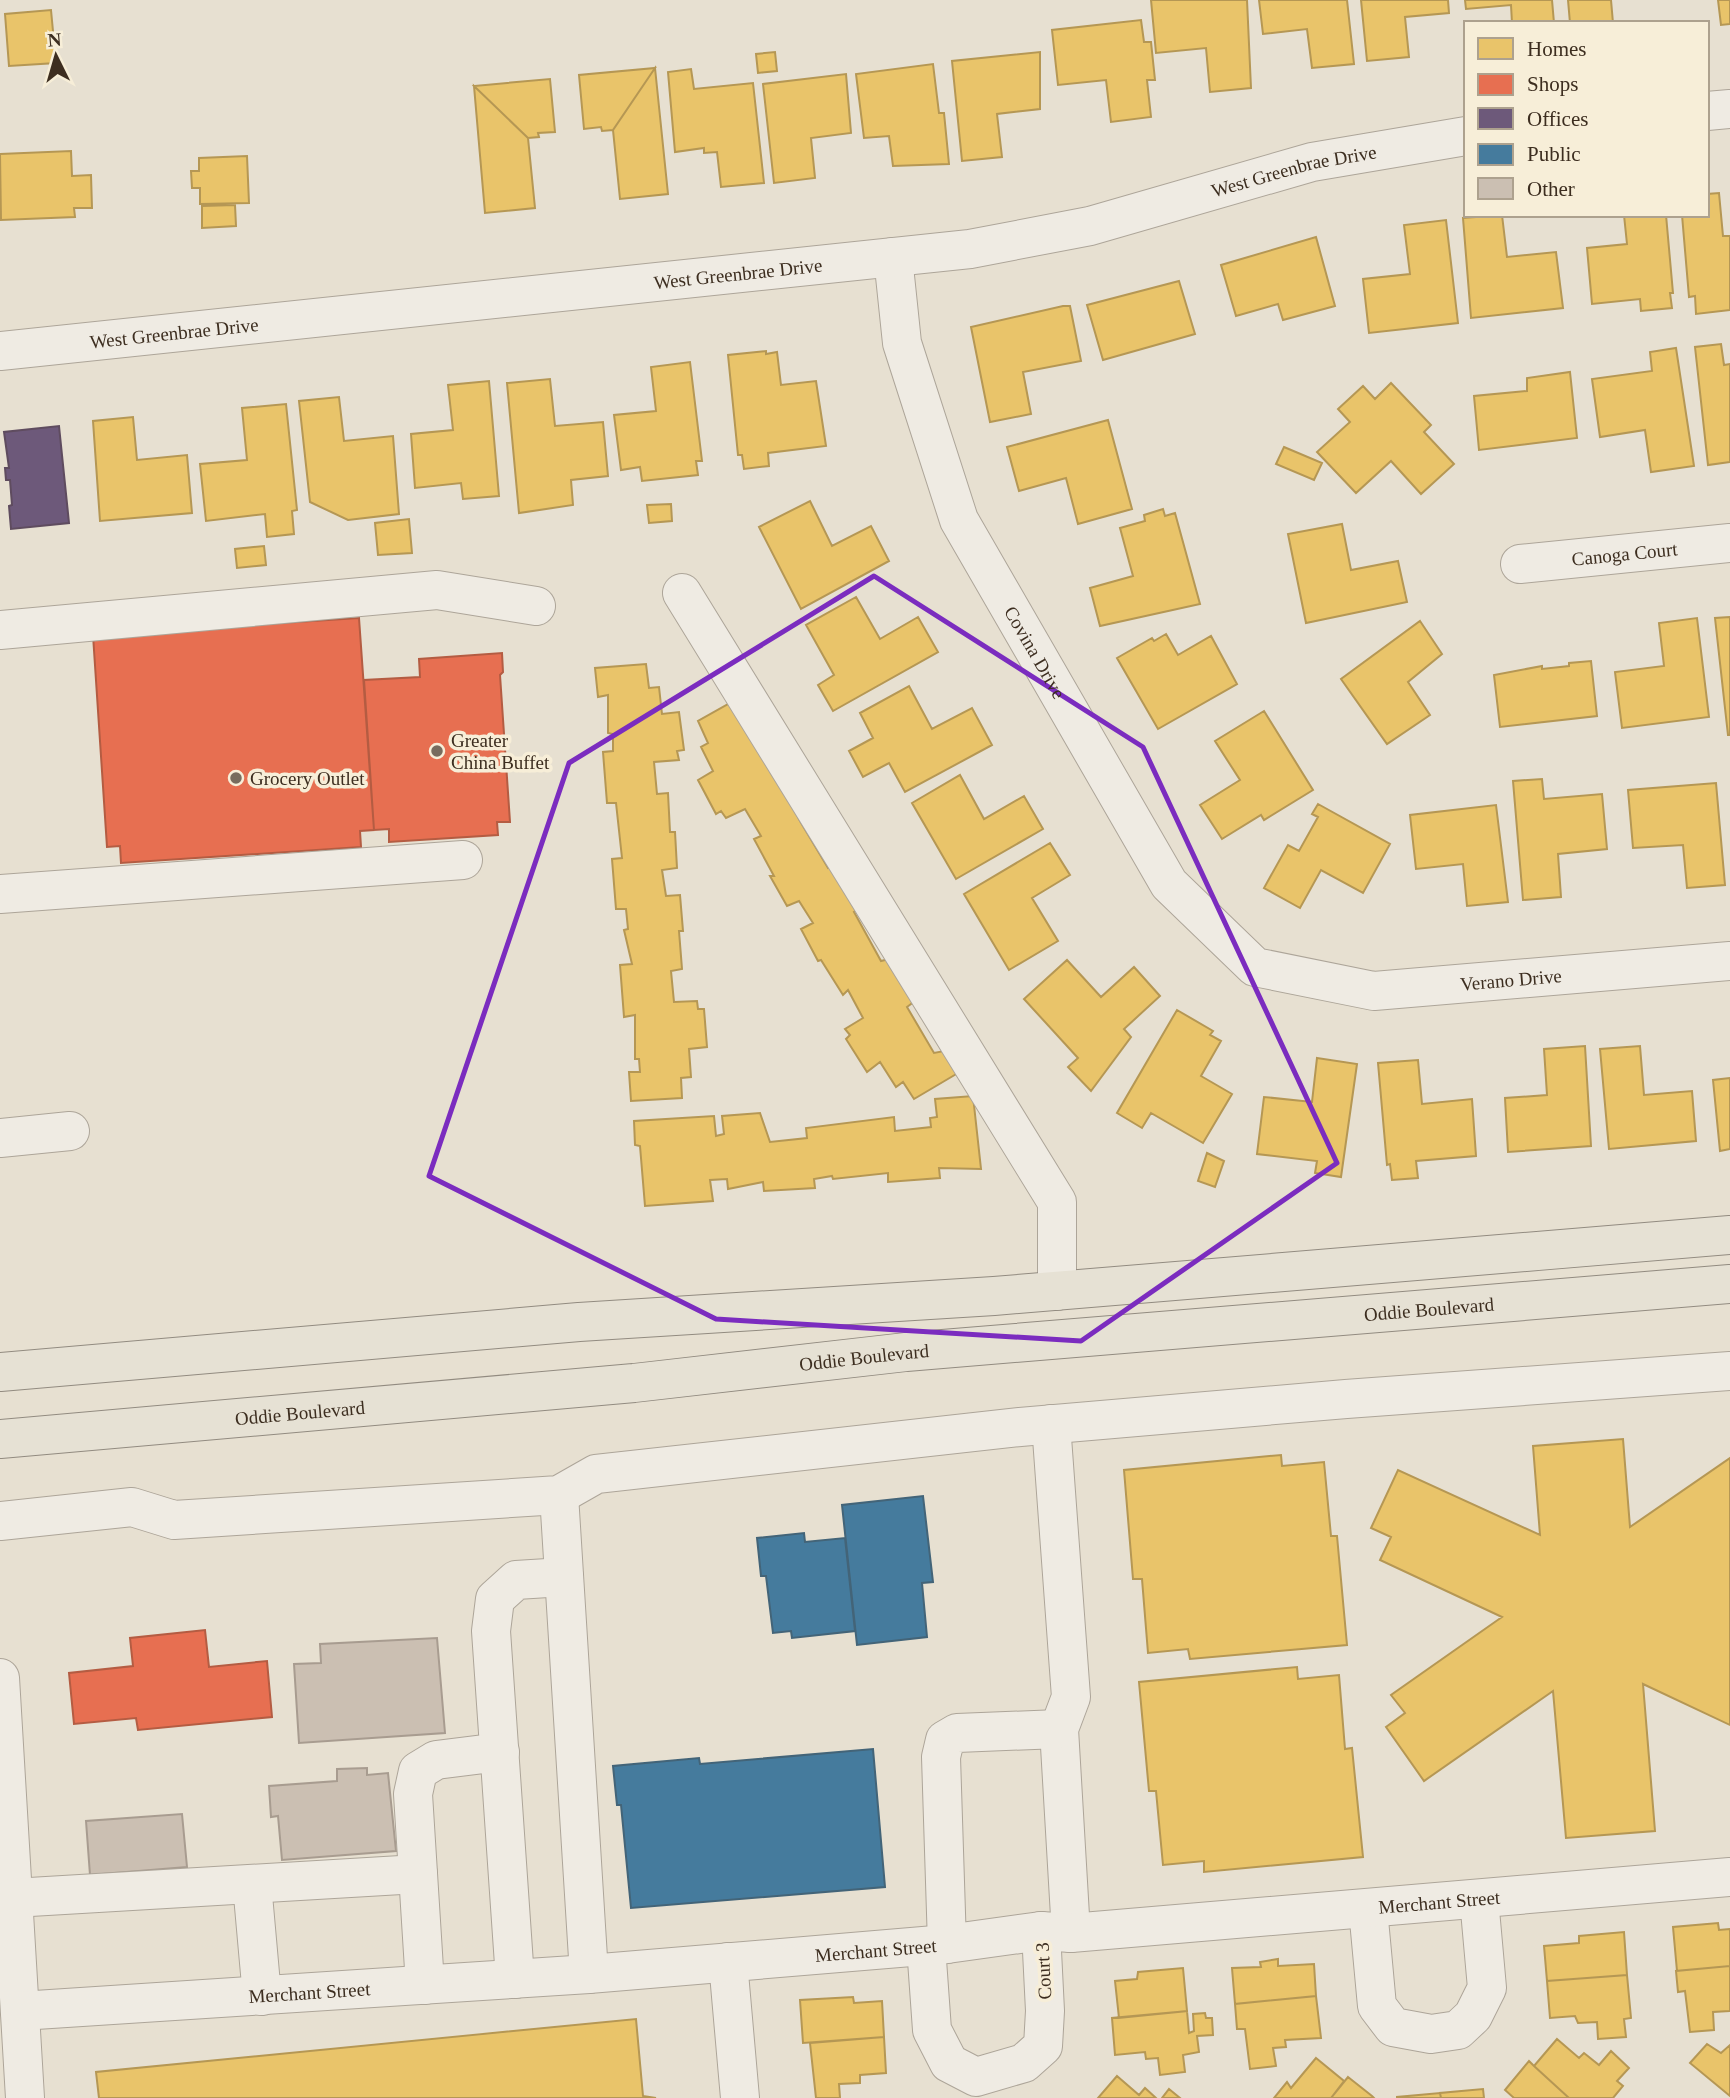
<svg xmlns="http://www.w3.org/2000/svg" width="1730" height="2098" viewBox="0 0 1730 2098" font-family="Georgia,serif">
<rect width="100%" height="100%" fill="#e7e0d1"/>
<path fill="#e9c46a" stroke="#b59754" stroke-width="2" d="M1151,0h96l4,88 -41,4 -4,-44 -50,5z
M1259,0h88l7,64 -42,4 -5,-39 -44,5z
M1361,0h87l1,13 -44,4 4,40 -42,4z
M1465,0h87l2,23h-42l-1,-18 -45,4z
M1568,0h43l2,23h-43z
M1718,0h12v24l-9,1z
M51,10l5,53 -47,3 -4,-52z
M1141,20l3,22h7l4,38h-8l4,37 -40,5 -5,-42 -48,5 -6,-55z
M775,52l2,19 -19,2 -2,-19z
M1040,52v57l-43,5 5,43 -40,4 -10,-100z
M933,64l6,49h5l5,51 -56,2 -4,-30 -25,2 -8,-64z
M655,68l13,126 -48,5 -7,-69z
M655,68l-42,62 -11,1 -1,-4 -17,2 -5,-54z
M691,69l3,20 59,-6 11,100 -43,4 -4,-35 -13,1v-5l-29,4 -7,-80z
M846,74l5,59 -40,5 4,40 -41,5 -11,-99z
M550,79l5,53 -17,1 1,4 -11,1 -54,-52z
M474,86l54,52 7,70 -50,5z
M71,151l1,25 19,-1 1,33h-18l1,9 -74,3 -1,-66z
M247,156l2,47 -49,1v-16h-8l-1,-17h8v-13z
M1719,193l4,43h7v74l-34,4 -1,-18 -6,1 -7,-82h25v-21z
M235,205l1,21 -34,2v-22z
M1502,215l5,42 49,-5 7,56 -92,10 -8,-100z
M1624,215h42l7,78h-3l2,15 -31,3 -1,-12 -48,5 -5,-56 40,-4z
M1446,220l12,103 -89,10 -6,-54 47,-5 -6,-49z
M1316,237l19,69 -52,14 -5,-16 -42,12 -15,-51z
M1179,281l16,53 -92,26 -16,-55z
M1063,306h7l11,55 -58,11 8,42 -41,8 -19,-95z
M1721,344l3,21 6,-1v98l-22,3 -13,-118z
M1676,348l18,118 -43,6 -6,-42 -45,7 -8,-58 60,-8 -2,-19z
M766,351v3l11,-2 4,33 35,-4 10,65 -58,7 1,13 -25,3 -2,-14h-4l-10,-100z
M690,362l12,99h-6l2,14 -56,6 -2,-14 -19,3 -7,-55 42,-4 -5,-44z
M1570,372l7,66 -98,12 -5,-54 53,-5v-13z
M550,379l5,47 48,-4 5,54 -37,4 2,25 -54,8 -12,-130z
M489,381l10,115 -36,3 -2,-16 -46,5 -4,-54 42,-4 -5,-45z
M1391,383l40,42 -7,7 30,32 -33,30 -30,-33 -35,32 -39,-41 33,-30 -12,-13 25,-23 12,13z
M339,397l5,44 49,-5 6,78 -51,6 -38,-18 -11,-101z
M286,404l11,106 -5,1 2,23 -27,3 -2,-23 -59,7 -6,-57 47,-4 -5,-52z
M133,417l4,43 50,-5 5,58 -92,8 -7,-100z
M1108,420l24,89 -54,15 -12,-46 -47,13 -12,-44z
M1284,447l38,16 -8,17 -38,-16z
M810,501l22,45 39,-20 18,35 -88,48 -42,-82z
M671,504l1,17 -23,2 -2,-18z
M1163,509l2,7 10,-3 25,91 -100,22 -10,-38 43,-12 -13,-48 25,-7 -1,-6z
M409,519l3,34 -34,2 -3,-32z
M1342,524l9,46 47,-9 9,41 -101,21 -18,-89z
M264,546l2,19 -29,3 -2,-19z
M856,597l24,42 38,-22 20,35 -105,59 -15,-26 16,-10 -28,-50z
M1730,617v118h-2l-13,-117z
M1697,618l12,99 -87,11 -7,-56 49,-6 -5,-43z
M1420,621l22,33 -34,28 22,33 -43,29 -46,-65z
M1166,634l12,21 33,-19 26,48 -79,45 -41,-71 35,-20 2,3z
M1591,661l6,55 -97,11 -6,-52 48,-9v3l27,-3v-3z
M646,664l3,24 10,-1 3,27 17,-2 5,38 -7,1 2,9 -25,2 3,32 11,-1 2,39h5l2,36 -15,2 4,26 14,-1 3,36h-4l3,38 -11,2 3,31 23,-1 1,8h6l3,38 -18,2 2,28 -10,1 1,20 -51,3 -2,-29h11l-1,-13h-4v-44l-11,2 -4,-52 12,-1 -8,-34 4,-1 -2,-20h-10l-4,-50 10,-1 -6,-55h-9l-4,-51 10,-1v-17l-5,-1v-38l-10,2 -3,-29z
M909,686l23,43 40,-21 20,37 -87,47 -16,-29 -26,14 -14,-26 24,-13 -13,-25z
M739,698l61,123 28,47 7,-4 27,44 -8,4 27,49 8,-2 26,42 -8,6 27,46 10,-2 14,22 -44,26 -11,-17 -7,5 -16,-25 -13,10 -21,-33 4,-4 -5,-6 18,-11 -15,-28 -5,5 -22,-35 -3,1 -17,-32 12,-6 -14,-22 -12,5 -17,-30h4l-20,-37 7,-3 -16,-27 -19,9 -5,-7 -5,3 -18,-34 15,-9 -12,-24 7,-4 -10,-22z
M1264,711l49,79 -49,30 -3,-5 -39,24 -22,-34 40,-25 -25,-39z
M960,775l24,44 40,-23 19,33 -87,50 -44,-76z
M1542,779l2,20 58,-5 5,55 -49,5 3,43 -38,3 -10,-119z
M1716,783l9,102 -38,3 -4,-43 -50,3 -5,-58z
M1318,804l72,40 -27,49 -42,-23 -21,38 -36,-20 24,-43 11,6 19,-34 -6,-3z
M1496,805l12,97 -41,4 -4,-42 -47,5 -6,-54z
M1050,843l20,32 -38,23 26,43 -49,29 -45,-76z
M1067,960l34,37 33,-30 26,29 -36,33 7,8 -40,54 -23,-24 10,-9 -54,-59z
M1177,1010l36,21 -3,4 11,6 -20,35 31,18 -29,49 -52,-30 -9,15 -25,-15z
M1585,1046l6,100 -83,6 -3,-54 42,-3 -3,-46z
M1640,1046l4,49 48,-4 4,50 -87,8 -9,-100z
M1317,1058l40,6 -16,113 -26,-4 2,-12 -60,-7 7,-57 48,5z
M1418,1060l4,44 50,-5 4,57 -60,5 2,17 -26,2 -2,-16 -3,1 -9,-102z
M1730,1078v71l-10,2 -7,-71z
M973,1096l8,73 -42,-1 1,10 -52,4v-9l-55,6 -1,-3 -18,3 1,9 -51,3 -1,-9 -35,7 -1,-10 -17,1 3,21 -68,5 -5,-60 -5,-1 -1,-24 80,-5 2,20 8,-2 -2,-18 38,-3 10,29 37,-4 -1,-10 88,-11 1,14 36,-4 -1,-9 7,-1 -2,-18z
M1207,1153l17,8 -9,26 -17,-6z
M1623,1439l7,88 100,-69v267l-87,-41 12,147 -89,7 -13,-147 -129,90 -38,-54 19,-14 -14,-18 111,-78 -122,-57 11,-23 -20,-9 27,-58 142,65 -7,-89z
M1281,1455l1,11 42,-4 7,74h6l10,109 -157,14 -2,-10 -40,4 -6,-74h-9l-9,-109z
M1297,1667l1,12 41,-4 6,74 7,-1 11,109 -159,15v-11l-41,4 -7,-74h-7l-10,-109z
M1718,1923l1,7 11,-1v37l-53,5 -4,-44z
M1624,1932l3,43 -80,6 -3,-35 35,-3v-7z
M1278,1959v7l36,-2 2,32 -81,8 -3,-36 29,-1 -1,-5z
M1730,1966v45l-17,1 1,18 -24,2 -5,-41 -7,1 -2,-21z
M1183,1968l4,43 -68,7 -4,-37 22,-2 1,-7z
M1627,1975l4,43 -7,1 2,18 -28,2 -1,-17 -19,1 -3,-7 -25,2 -3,-37z
M1316,1996l5,42 -36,2 1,7 -13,1 3,18 -26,3 -5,-40h-8l-2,-25z
M853,1997l1,6 28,-2 2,36 -81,6 -3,-43z
M1187,2011l2,22 5,-2 -1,-17 12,-1 1,5h6l1,17 -16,1 2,16 -16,3 2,17 -25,3 -2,-17 -12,1 -1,-7 -30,3 -3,-37z
M636,2019l7,77 13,2h-557l-3,-26z
M884,2037l2,36 -26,2v8l-21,1 1,14h-24l-6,-55z
M1557,2039l22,19 5,-5 15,12 12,-14 18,17 -12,13 6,5 -10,12h-44l-35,-32z
M1707,2044l14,9 9,-8v51l-40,-33z
M1316,2058l28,23 -13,17h-57l13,-16 4,6z
M1529,2061l5,5 35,32h-55l-9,-8z
M1117,2076l22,19 6,-7 11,10h-58z
M1348,2077l24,19 2,2h-43z
M1169,2089l11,9h-18z
M1483,2089l1,9h-43l-1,-5z
M1440,2093l1,5h-44v-1z"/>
<path fill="#e76f51" stroke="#b45c42" stroke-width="2" d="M359,618l15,212 -14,1 1,16 -240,16 -1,-17 -13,1 -14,-212z
M502,653l1,19 -3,3 10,147h-13l1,13 -109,7v-13l-15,1 -10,-150 56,-3 -1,-18z
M205,1630l4,37 58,-6 5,56 -134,13 -2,-12 -62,6 -5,-51 64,-7 -3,-28z"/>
<path fill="#6d597a" stroke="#5f4c5f" stroke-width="2" d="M59,426l10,97 -58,6 -2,-23 3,-1 -2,-25h-4l-1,-12h4l-5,-36z"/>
<path fill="#457b9d" stroke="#436478" stroke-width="2" d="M923,1496l10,86 -11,1 5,54 -70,8 -15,-140z
M804,1533l1,9 40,-4 10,93 -63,7 -1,-7 -18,2 -7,-57h-5l-4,-38z
M873,1749l12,138 -254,21 -10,-103h-4l-4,-39 86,-8 1,6z"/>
<path fill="#cbbfb2" stroke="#a89c90" stroke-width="2" d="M437,1638l8,95 -146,10 -5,-79 27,-1 -1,-19z
M367,1768v7l21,-2 8,78 -114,9 -4,-44 -7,1 -2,-31 68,-5v-12z
M182,1814l5,53 -97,8 -4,-54z"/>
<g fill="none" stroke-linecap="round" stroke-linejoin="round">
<g stroke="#ada599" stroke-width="40">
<g id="minor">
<path d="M1707,111l23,-2"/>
<path id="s1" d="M893,257l9,86 57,177 210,364 86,83 119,24 356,-30"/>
<path id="s2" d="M0,351l970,-102 120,-23 222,-64 154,-26"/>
<path id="s3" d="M1520,564l210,-21"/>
<path d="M682,593l375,609v89"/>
<path d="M0,630l437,-40 99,16"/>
<path d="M0,894l463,-34"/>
<path d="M0,1138l70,-7"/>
<path d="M1051,1424l20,273 -12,32 12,204"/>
<path d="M559,1495l30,479"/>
<path d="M0,1521l132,-14 42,13 385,-25 37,-21 424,-47 326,-28 384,-28"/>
<path d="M0,1678l25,420"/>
<path d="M252,1884l10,112"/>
<path d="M13,1898l405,-24"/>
<path d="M1368,1909l9,97 16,21 38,7 27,-4 15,-14 14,-28 -8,-89"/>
<path d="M947,1944l-6,-187 4,-17 12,-7 102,-4"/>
<path d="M926,1946l6,84 17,33 27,14 48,-14 19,-17 2,-35 -4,-80"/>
<path d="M728,1962l12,136"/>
<path d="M515,1979l-24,-348 4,-32 21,-19 48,-3"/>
<path d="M425,1985l-12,-191 5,-23 18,-11 64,-8"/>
<path id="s4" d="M20,2011l569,-37 358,-30 94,-13 30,2 659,-56"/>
</g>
</g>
<g stroke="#928b80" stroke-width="40">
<g id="major">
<path d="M0,1372l579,-50 415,-26 736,-61"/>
<path id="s5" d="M0,1439l634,-56 272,-31 824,-68"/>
</g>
</g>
<use href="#minor" stroke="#efebe3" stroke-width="38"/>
<use href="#major" stroke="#e6e1d4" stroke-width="38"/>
</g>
<path fill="none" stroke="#7b2cbf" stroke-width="5" stroke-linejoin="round" d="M874,576l269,171 194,416 -256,178 -365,-22 -287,-143 140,-413z"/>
<g fill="#786c5e" stroke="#f7eed8" stroke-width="2.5">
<circle cx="437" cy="751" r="7"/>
<circle cx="236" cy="778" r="7"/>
</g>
<g text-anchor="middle" stroke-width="7" stroke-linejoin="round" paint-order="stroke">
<g font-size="19" fill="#3d2e20" stroke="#f7eed8">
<text dy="7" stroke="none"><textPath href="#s2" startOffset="1309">West Greenbrae Drive</textPath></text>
<text dy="7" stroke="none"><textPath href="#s2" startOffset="742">West Greenbrae Drive</textPath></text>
<text dy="7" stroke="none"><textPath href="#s2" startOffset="175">West Greenbrae Drive</textPath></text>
<text dy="7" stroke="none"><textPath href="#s3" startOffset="105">Canoga Court</textPath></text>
<text dy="7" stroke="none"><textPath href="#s1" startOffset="425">Covina Drive</textPath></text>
<text dy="7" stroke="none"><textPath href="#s1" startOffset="1071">Verano Drive</textPath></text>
<text dy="7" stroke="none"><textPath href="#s5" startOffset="1435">Oddie Boulevard</textPath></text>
<text dy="7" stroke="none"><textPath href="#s5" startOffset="868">Oddie Boulevard</textPath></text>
<text dy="7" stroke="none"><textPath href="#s5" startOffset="301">Oddie Boulevard</textPath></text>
<text dy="7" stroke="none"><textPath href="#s4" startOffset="1424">Merchant Street</textPath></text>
<text dy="7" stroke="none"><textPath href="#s4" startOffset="858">Merchant Street</textPath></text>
<text transform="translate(1043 1971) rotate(-93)" y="7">Court 3</text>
<text dy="7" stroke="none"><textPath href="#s4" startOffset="290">Merchant Street</textPath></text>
</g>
<g font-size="19" fill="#3d2e20" stroke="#f7eed8" text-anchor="start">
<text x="451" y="747">Greater<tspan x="451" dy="22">China Buffet</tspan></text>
<text x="250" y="785">Grocery Outlet</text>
</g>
</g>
<rect x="1464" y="21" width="245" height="196" fill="#f7eed8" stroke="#ada18e" stroke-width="2"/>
<rect x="1478" y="38" width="35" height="21" fill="#e9c46a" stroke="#ada18e" stroke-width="2"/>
<text x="1527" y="56" font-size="21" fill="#3d2e20">Homes</text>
<rect x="1478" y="74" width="35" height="21" fill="#e76f51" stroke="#ada18e" stroke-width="2"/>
<text x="1527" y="91" font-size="21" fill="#3d2e20">Shops</text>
<rect x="1478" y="108" width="35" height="21" fill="#6d597a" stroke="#ada18e" stroke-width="2"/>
<text x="1527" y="126" font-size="21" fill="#3d2e20">Offices</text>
<rect x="1478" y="144" width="35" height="21" fill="#457b9d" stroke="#ada18e" stroke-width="2"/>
<text x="1527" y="161" font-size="21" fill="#3d2e20">Public</text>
<rect x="1478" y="178" width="35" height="21" fill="#cbbfb2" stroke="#ada18e" stroke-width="2"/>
<text x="1527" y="196" font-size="21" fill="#3d2e20">Other</text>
<g transform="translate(56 56) rotate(355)" stroke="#f7eed8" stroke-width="5" paint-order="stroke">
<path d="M0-5L12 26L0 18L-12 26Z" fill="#3d2e20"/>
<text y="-10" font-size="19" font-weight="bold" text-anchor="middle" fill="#3d2e20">N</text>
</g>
</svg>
